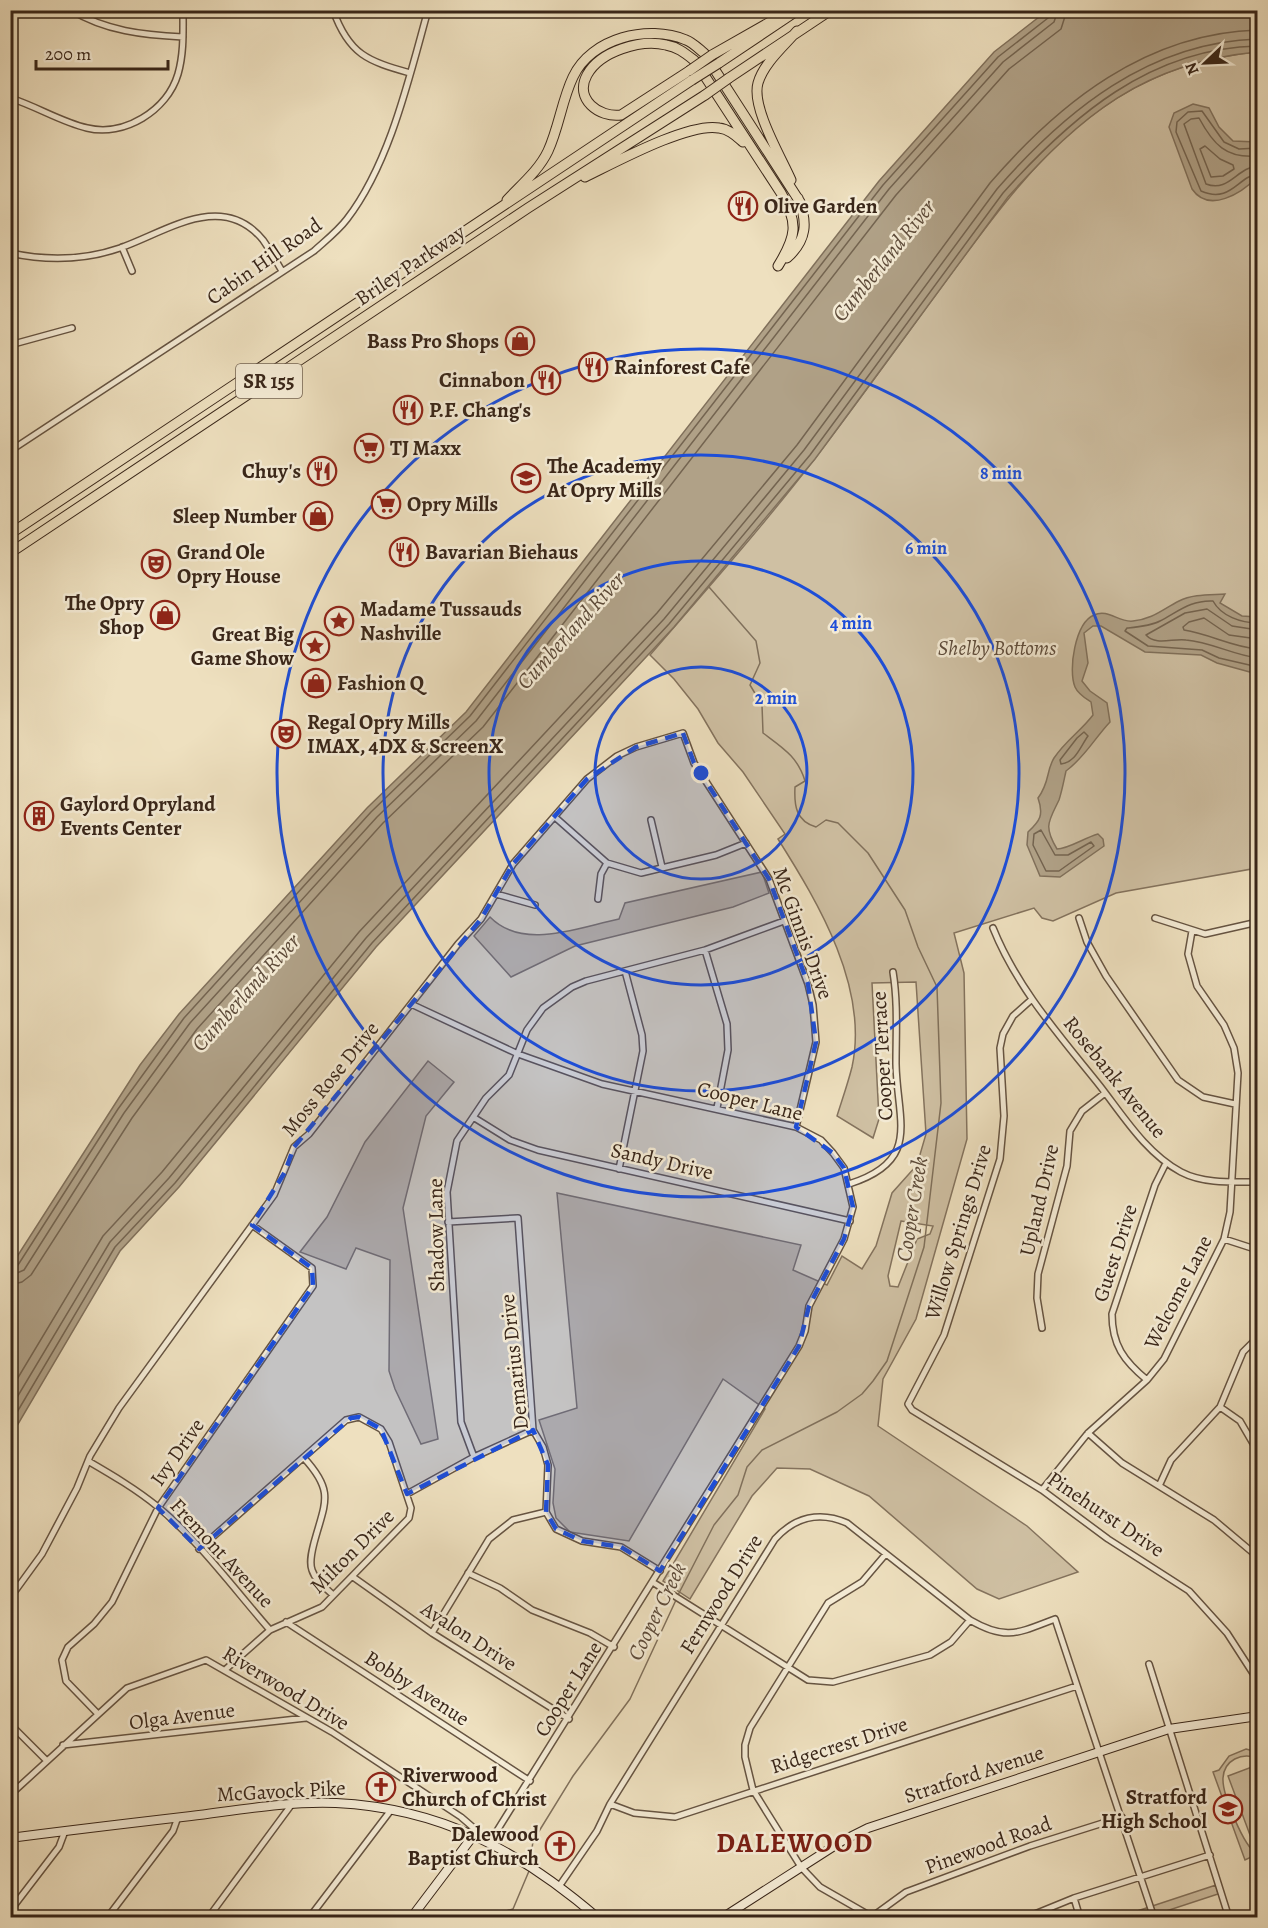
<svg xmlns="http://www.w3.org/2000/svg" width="1268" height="1928" viewBox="0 0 1268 1928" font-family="Alegreya,serif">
<rect width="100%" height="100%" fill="#eee0bf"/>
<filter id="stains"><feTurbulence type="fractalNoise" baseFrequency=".00333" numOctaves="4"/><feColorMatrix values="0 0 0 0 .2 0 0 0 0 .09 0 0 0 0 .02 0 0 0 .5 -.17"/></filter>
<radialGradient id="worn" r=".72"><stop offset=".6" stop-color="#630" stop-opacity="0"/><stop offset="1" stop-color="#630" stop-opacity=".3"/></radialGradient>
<path fill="#cfc0a3" stroke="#84735e" stroke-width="1.5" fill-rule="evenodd" d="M1257,52v816l-141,25 -63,28 -11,-3 -8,-10 -80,25 10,40 3,166 -51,180 -33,60 -5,47 149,100 51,46 -79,27 -22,-10 -108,-93 -59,-27 -33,-1 -25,28 -62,103 -27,-18 102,-172 -42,-30 -94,162 -59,-9 -14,-14 -3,-15 2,-34 -16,-49 38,-12 -20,-215 244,52 -8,25 34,15 15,-29 20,13 14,-23 16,-53 25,-28 9,-31 -10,-152 -44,1 7,136 -6,19 -36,-22c5,-16 11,-33 15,-49 17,-79 -33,-163 -74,-228l7,-5 -42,-62 -25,-29 -20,-34 -24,-30 -24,-24c56,-65 114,-130 166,-198 45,-59 88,-119 132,-179 85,-115 155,-211 309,-226zM901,1221l32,5 -3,8 -13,5 -19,48 -8,-1 -2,-10z
M762,872l7,21 -36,14 -158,39 -64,31 -37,-41 16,-19c33,34 89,10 129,2l6,-16z
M428,1061l26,21 -28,34 -23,92 35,231 -17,5 -26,-55 -6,-18 1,-111 -34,-12 -10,21 -46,-17 27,-35 38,-75z
M1246,1749l11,3v6c-15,-6 -33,2 -34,20 -1,16 21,69 34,76v6l-6,-3 -6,3 -32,-88 6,-2 10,-14z
M1257,1765v76l-4,2 -25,-67z
M1216,1885l2,9 -70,23 -32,1z"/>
<path fill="#b0a187" stroke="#80705b" stroke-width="1.5" d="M1048,10l209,1v41c-114,11 -175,63 -249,145l-193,262 -141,168 -298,320 -197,240 -59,64 -109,185v-170l129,-201 39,-51 188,-206 99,-96 413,-531 115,-129z
M1193,104l16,4 10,19 14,14 24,1v35c-15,16 -48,37 -65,12l-23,-62 5,-14z
M1225,594l-5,9 22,13 15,1v57l-40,-11 -16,-8 -56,-3 -44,-26h-8l-9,7 4,30 -6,18 8,10 17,12 3,19c-16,17 -25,35 -44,49 -2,9 -4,20 -7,29 -10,21 -16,26 -2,49 11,0 27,-11 41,-15l5,5 1,7 -44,31 -20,-1 -13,-31 1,-13c12,-11 16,-17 10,-34 12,-16 8,-27 16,-40 12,-18 27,-27 39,-43l-2,-13c-6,-4 -13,-8 -16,-15 -7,-17 0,-64 19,-72 14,-7 25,8 39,6 20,-2 30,-12 46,-20 14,-7 31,-6 46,-7z"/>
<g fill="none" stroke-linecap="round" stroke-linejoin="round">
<path stroke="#746450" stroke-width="1.5" d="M1205,146l15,13 13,6 1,4 -11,7 -12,1 -11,-28z
M1258,148l-19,1 -15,-7 -22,-31 -14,1 -11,10 -1,10 25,59c30,13 37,-15 57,-17
M1258,156c-32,3 -45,-12 -59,-38l-8,1 -7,5 22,60c23,9 31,-17 52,-18
M1258,623c-17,0 -37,-7 -45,-22 -22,-1 -34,10 -53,20 -9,5 -22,6 -33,7l-2,3 23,15 54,4 17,8 39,9
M1258,630l-26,-4 -25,-17 -22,4 -39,22c10,11 27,3 40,5 25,2 47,15 72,18
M1258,639l-29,-4 -25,-17 -15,4 -6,5 1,3c26,4 48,17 74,19
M1084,732l4,4c-8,11 -12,26 -27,28l-1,-4 17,-22z
M1041,830l14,25h13l23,-13 3,4 -35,25h-13l-13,-26 1,-11z
M10,1268l8,-3 100,-156 66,-91 187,-206 99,-96 413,-531 115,-128 50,-39 2,-8
M10,1276l14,-6 100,-157 66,-90 187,-206 99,-96 413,-532 114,-127 51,-40 4,-12
M10,1285l12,-3 9,-7 101,-157 65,-89 186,-206 100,-96 413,-532 113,-126 52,-40 6,-19
M10,1391l93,-155 59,-64 197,-240 298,-319 140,-168 193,-262c69,-80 156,-150 268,-153
M10,1409l100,-167 59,-64 197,-240 298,-319 140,-169 193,-261c68,-78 152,-147 261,-150
M10,1424l105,-177 60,-64 197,-240 297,-319 141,-169 193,-262c68,-76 147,-145 255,-147"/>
<path stroke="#80705b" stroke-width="1.5" d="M678,1595l36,-70 24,-30 9,-28 15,-17 75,-38 25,-18 11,-13 14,-20 37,-114 17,-144 -4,-116 -19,-40 -13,-37 -37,-57 -30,-30 -12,-3 -10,7c-20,-6 -22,-21 -21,-40l10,-6c-7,-24 -22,-33 -42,-48l-1,-28 -12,-20 10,-22 -4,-22 -47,-54
M530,1864l3,-23 40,-65 57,-77 46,-99
M481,1918l32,-9 16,-38"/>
<g stroke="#665442" stroke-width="8">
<path id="street" d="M71,10c35,21 72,25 112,27
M333,10c16,45 35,51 77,63
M10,98c26,8 51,24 77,30 37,9 80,-17 91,-54 6,-21 5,-42 5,-64
M122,247l10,24
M10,253c37,8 75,7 110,-5 46,-16 102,-58 143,-8 7,10 13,21 19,31
M10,345l62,-17
M10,451l304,-200c11,-10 24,-20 33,-32 43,-56 62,-141 81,-209
M556,818l51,45 34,10 75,-18 30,-12
M651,820l11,47
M496,894l39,11
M598,899l3,-25 6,-11
M1079,918l8,24 19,34 72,104 25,17 32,7
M1155,918l50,16 53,-12
M993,928c24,60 67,108 107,158 24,31 46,67 81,86 23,12 52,10 77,10
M705,950l22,74 1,26 -11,58
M1031,1000l-18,16 -10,18 -3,14 4,68 -4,43 -56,176 -36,69 4,6 130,80 66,49 81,52 38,42 31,48
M473,1117l37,23 28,10 312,71
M619,1169l24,-118 -1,-16 -17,-64
M849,1184c73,-23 48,-63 47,-120 0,-31 2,-61 -3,-92
M448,1222l70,-4 15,212 10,17 5,18 -2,47 10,17 26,12 39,6 39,24
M1224,1239l34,11
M1042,1328l-5,-30 1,-24 29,-108 3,-35 12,-20 23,-18
M1147,1380c-23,-19 -35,-35 -35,-66l43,-129 11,-22
M1220,1407l20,14 18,31
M1088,1433l34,30 92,57 44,37
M474,1457l-13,-35 -14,-230 10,-51 29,-43 23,-23 18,-45 16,-22 29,-21 14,-6 119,-31 79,-29
M304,1458c31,34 21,44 10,85 -2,8 -5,19 -2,27 3,10 14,18 21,25
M88,1461c24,14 48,28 70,46 42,35 76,82 112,123
M1159,1486l12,-26 49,-53 23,-55 15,-15
M1042,1490l46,-57 59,-53 17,-21 60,-120 6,-27 8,-139 -4,-25 -10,-23 -27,-39 -9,-32 4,-23
M407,1494l67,-37 59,-27
M199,1549l147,-129 13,-3 22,12 8,13 22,66 -2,10 -87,89 -52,23 -44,39
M468,1573l32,15 32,22 58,23 24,14
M353,1577l79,56 137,86
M654,1583l154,97 25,2 97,-27 21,-13 19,-22
M10,1598l32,-44 35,-66 13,-32 29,-48 155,-213 20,-48 15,-13 149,-190 23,-25 32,-55 74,-85 30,-23 19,-9 47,-14 11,30 75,116 39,105 5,21 3,37 -20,85
M286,1622l244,159
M432,1633l57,-94 24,-19 33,-8
M1149,1664l80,254
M97,1713l-31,-32 -4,-21 6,-13 26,-23 18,-22 46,-94 155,-222 -1,-18 -60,-43
M10,1724l36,36
M63,1745l243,-27
M10,1795l117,-107 79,-28 126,72 129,85 29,25 309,-496 6,-15 4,-25 35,-67 9,-32 -9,-39 -11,-15 -12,-13 -25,-13 -194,-43 -84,-30 -107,-50
M610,1804l24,9 41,4 402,-131
M560,1885l37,-54 13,-27 165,-265c20,-22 45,-28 72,-16l123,97c36,21 48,13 85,-1l99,299
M1074,1898l6,20
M10,1911l49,-64 6,-16
M873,1916l33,-24 124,-46 92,-29
M107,1918l66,-87 5,-14
M208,1918l84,-114
M309,1918l82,-108
M874,1918l-54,-31 -19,-20 -48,-77 -8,-33v-12l5,-17 78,-125 34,-21 23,-27
M1025,1918l49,-20 136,-43"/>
</g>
<g stroke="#392619" stroke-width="10">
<path id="secondary" d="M10,1838c61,-8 121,-15 181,-22 48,-6 97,-15 145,-13 105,5 184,48 262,115
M411,1918l62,-82
M722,1918l120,-77 26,-13 301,-99 89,-13"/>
</g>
<g stroke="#392619" stroke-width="11">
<path id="highway" d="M712,55l58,-33 8,-2
M719,63l79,-53
M689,71l-68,44c-22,3 -47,-16 -34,-40 13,-24 54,-36 79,-30 12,2 20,9 29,16l86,132c18,30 15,44 -3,73
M729,78l102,-68
M585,177c29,-14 104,-55 134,-49 10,1 17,8 24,14
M791,180c-10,-23 -40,-73 -33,-97 6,-20 25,-36 39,-52
M507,200c15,-16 32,-30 41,-49 11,-24 14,-51 25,-74 18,-39 75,-53 113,-37 6,2 13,9 18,13l96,149
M787,258c20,-18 21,-36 11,-60
M10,534l682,-454
M10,553l518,-345 177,-113"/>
</g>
<use href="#street" stroke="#f4ebd5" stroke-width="5"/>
<use href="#secondary" stroke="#f4ebd5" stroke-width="8"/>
<use href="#highway" stroke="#eee0bf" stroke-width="9"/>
<g stroke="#392619" stroke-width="11" stroke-linecap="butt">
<path id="highway-bridge" d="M689,71l23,-16
M692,80l27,-17
M705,95l24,-17"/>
</g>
<use href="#highway-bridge" stroke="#eee0bf" stroke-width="9"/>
</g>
<path fill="#1d4ed8" fill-opacity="0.2" stroke="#1d4ed8" stroke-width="4.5" stroke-dasharray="12 8" stroke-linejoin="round" d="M683,733l11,30 75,116 39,105 8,58 -20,85 37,26 11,15 9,39 -9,32 -35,67 -10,40 -139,225 -39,-24 -39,-6 -26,-12 -10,-17 2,-47 -15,-35 -126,64 -26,-65 -22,-12 -8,1 -152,131 -41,-41 155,-222 -1,-18 -60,-43 33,-53 9,-25 187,-228 32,-55 74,-85 49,-32z"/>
<g fill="none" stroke="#1d4ed8" stroke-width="3">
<circle cx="701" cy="773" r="106"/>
<circle cx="701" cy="773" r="212"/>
<circle cx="701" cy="773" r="318"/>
<circle cx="701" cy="773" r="424"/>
</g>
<defs>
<g id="restaurant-ring" transform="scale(1.5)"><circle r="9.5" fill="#f4ebd5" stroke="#8f2418" stroke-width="1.5"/><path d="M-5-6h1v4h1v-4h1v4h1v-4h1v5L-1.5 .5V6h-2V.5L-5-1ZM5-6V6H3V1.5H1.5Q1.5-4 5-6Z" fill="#8f2418"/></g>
<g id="shop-ring" transform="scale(1.5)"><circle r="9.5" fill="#f4ebd5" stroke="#8f2418" stroke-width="1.5"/><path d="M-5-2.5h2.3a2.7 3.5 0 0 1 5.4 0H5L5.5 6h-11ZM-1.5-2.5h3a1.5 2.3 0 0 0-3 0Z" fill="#8f2418"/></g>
<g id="supermarket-ring" transform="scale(1.5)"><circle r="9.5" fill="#f4ebd5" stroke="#8f2418" stroke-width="1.5"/><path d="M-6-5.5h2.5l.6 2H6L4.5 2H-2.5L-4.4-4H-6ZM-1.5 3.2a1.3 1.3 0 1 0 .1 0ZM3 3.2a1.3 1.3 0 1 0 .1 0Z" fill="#8f2418"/></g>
<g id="school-ring" transform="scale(1.5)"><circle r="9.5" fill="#f4ebd5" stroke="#8f2418" stroke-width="1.5"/><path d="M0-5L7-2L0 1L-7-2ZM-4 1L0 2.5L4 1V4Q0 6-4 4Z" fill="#8f2418"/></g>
<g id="theatre-ring" transform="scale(1.5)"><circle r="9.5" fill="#f4ebd5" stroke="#8f2418" stroke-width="1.5"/><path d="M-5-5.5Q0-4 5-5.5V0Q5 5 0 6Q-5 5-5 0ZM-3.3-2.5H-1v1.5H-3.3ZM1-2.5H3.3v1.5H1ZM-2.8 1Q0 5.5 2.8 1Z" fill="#8f2418"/></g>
<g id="sight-ring" transform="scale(1.5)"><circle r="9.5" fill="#f4ebd5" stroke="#8f2418" stroke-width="1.5"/><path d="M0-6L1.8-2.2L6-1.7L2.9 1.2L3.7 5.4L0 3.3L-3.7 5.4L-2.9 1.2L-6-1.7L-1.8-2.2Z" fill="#8f2418"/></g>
<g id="building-ring" transform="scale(1.5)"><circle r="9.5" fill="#f4ebd5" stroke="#8f2418" stroke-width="1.5"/><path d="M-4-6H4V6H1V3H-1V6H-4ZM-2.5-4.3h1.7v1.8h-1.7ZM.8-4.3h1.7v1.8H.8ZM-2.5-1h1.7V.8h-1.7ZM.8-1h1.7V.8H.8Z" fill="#8f2418"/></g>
<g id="church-ring" transform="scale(1.5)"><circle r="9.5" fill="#f4ebd5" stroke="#8f2418" stroke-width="1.5"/><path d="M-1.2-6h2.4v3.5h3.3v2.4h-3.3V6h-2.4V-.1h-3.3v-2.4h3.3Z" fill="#8f2418"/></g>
</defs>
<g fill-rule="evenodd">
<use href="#restaurant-ring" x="743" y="206"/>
<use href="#shop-ring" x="520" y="341"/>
<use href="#restaurant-ring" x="593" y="367"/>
<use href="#restaurant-ring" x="546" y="380"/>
<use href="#restaurant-ring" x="408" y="410"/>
<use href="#supermarket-ring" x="369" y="448"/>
<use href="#restaurant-ring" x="322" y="471"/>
<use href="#school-ring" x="526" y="478"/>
<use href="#supermarket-ring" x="386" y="504"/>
<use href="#shop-ring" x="318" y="516"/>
<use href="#restaurant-ring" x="404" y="552"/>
<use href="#theatre-ring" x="156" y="564"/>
<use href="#shop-ring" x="165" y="615"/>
<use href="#sight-ring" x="339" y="621"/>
<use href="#sight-ring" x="315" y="646"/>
<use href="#shop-ring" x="316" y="683"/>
<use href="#theatre-ring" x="286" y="734"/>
<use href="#building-ring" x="39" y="816"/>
<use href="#church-ring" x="381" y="1787"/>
<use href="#school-ring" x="1228" y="1809"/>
<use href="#church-ring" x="560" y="1846"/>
</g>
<g text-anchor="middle" stroke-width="5" stroke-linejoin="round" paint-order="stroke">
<rect fill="#f4ebd5" stroke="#716151" stroke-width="1.5" x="236" y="364" width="66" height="34" rx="4.5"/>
<g font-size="20" font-weight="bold" fill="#392619">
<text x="269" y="388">SR 155</text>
</g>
<g font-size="21" font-weight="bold" fill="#392619" stroke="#f4ebd5" text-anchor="start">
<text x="764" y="213">Olive Garden</text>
<text x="499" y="348" text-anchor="end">Bass Pro Shops</text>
<text x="614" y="374">Rainforest Cafe</text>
<text x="525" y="387" text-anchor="end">Cinnabon</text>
<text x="429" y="417">P.F. Chang's</text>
<text x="390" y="455">TJ Maxx</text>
<text x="547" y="473">The Academy<tspan x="547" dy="24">At Opry Mills</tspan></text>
<text x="301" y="478" text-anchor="end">Chuy's</text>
<text x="407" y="511">Opry Mills</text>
<text x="297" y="523" text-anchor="end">Sleep Number</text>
<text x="177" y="559">Grand Ole<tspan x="177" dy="24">Opry House</tspan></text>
<text x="425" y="559">Bavarian Biehaus</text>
<text x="144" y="610" text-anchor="end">The Opry<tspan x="144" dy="24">Shop</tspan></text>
<text x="360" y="616">Madame Tussauds<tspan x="360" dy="24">Nashville</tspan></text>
<text x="294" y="641" text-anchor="end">Great Big<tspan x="294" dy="24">Game Show</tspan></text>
<text x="337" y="690">Fashion Q</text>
<text x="307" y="729">Regal Opry Mills<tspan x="307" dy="24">IMAX, 4DX &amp; ScreenX</tspan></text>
<text x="60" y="811">Gaylord Opryland<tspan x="60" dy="24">Events Center</tspan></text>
<text x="402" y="1782">Riverwood<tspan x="402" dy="24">Church of Christ</tspan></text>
<text x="1207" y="1804" text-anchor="end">Stratford<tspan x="1207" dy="24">High School</tspan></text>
<text x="539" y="1841" text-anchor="end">Dalewood<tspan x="539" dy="24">Baptist Church</tspan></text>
</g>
<g font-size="21" fill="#392619" stroke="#f4ebd5">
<text transform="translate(264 261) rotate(-35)" y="7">Cabin Hill Road</text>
<text transform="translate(410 265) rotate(-34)" y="7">Briley Parkway</text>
<text transform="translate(803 933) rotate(70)" y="7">Mc Ginnis Drive</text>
<text transform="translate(882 1056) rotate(-93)" y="7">Cooper Terrace</text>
<text transform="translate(1115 1077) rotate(51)" y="7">Rosebank Avenue</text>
<text transform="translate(330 1079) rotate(-51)" y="7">Moss Rose Drive</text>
<text transform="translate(750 1101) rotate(14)" y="7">Cooper Lane</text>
<text transform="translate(662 1161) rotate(13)" y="7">Sandy Drive</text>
<text transform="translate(1039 1200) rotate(-77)" y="7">Upland Drive</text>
<text transform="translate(958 1232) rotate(-73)" y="7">Willow Springs Drive</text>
<text transform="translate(436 1235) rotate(-91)" y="7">Shadow Lane</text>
<text transform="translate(1115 1253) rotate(-72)" y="7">Guest Drive</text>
<text transform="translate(1178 1292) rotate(-63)" y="7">Welcome Lane</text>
<text transform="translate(514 1362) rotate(-96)" y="7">Demarius Drive</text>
<text transform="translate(177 1452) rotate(-55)" y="7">Ivy Drive</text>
<text transform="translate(1106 1514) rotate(34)" y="7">Pinehurst Drive</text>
<text transform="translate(352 1551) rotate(-45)" y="7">Milton Drive</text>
<text transform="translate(222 1553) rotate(47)" y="7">Fremont Avenue</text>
<text transform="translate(721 1594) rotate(-58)" y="7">Fernwood Drive</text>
<text transform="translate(469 1636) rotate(33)" y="7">Avalon Drive</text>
<text transform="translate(286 1688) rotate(31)" y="7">Riverwood Drive</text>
<text transform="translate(417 1688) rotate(33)" y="7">Bobby Avenue</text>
<text transform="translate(568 1689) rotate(-58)" y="7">Cooper Lane</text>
<text transform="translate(182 1716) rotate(-7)" y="7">Olga Avenue</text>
<text transform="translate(839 1745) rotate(-18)" y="7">Ridgecrest Drive</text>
<text transform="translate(974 1774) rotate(-18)" y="7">Stratford Avenue</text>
<text transform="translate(281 1791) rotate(-3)" y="7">McGavock Pike</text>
<text transform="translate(988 1845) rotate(-20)" y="7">Pinewood Road</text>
</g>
<g font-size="21" font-style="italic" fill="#5e4c3c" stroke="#f4ebd5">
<text x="997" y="655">Shelby Bottoms</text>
</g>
<g font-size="22" font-style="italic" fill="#5d4b3a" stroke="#f4ebd5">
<text transform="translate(883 260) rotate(-51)" y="8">Cumberland River</text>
<text transform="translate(570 630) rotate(-48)" y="8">Cumberland River</text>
<text transform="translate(245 992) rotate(-48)" y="8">Cumberland River</text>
<text transform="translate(911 1209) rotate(-81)" y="8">Cooper Creek</text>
<text transform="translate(656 1611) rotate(-64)" y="8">Cooper Creek</text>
</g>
<g font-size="27" font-weight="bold" letter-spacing="1.5" fill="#7a1f14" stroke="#f4ebd5">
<text x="795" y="1852">DALEWOOD</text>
</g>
</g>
<circle cx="701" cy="773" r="9" fill="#1d4ed8" stroke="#f4ebd5" stroke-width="3"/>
<g font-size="18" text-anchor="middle" font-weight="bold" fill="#1d4ed8" stroke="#f4ebd5" stroke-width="5" stroke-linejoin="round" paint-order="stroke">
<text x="1001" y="479">8 min</text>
<text x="926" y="554">6 min</text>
<text x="851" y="629">4 min</text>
<text x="776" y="704">2 min</text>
</g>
<rect width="1268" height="1928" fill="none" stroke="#eee0bf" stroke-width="36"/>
<rect x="12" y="12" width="1244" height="1904" fill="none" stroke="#392619" stroke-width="3"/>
<rect x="18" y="18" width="1232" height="1892" fill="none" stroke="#392619" stroke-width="1.5"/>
<g transform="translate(1205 63) rotate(247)" stroke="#f4ebd5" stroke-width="4.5" paint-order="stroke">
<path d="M0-4.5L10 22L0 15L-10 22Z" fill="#392619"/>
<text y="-9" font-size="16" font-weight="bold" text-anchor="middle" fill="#392619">N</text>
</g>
<path d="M36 60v9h132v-9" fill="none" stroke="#392619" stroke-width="3"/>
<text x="45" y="60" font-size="18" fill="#392619" stroke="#f4ebd5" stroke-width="4.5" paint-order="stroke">200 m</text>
<rect width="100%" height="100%" filter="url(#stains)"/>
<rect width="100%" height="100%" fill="url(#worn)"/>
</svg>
